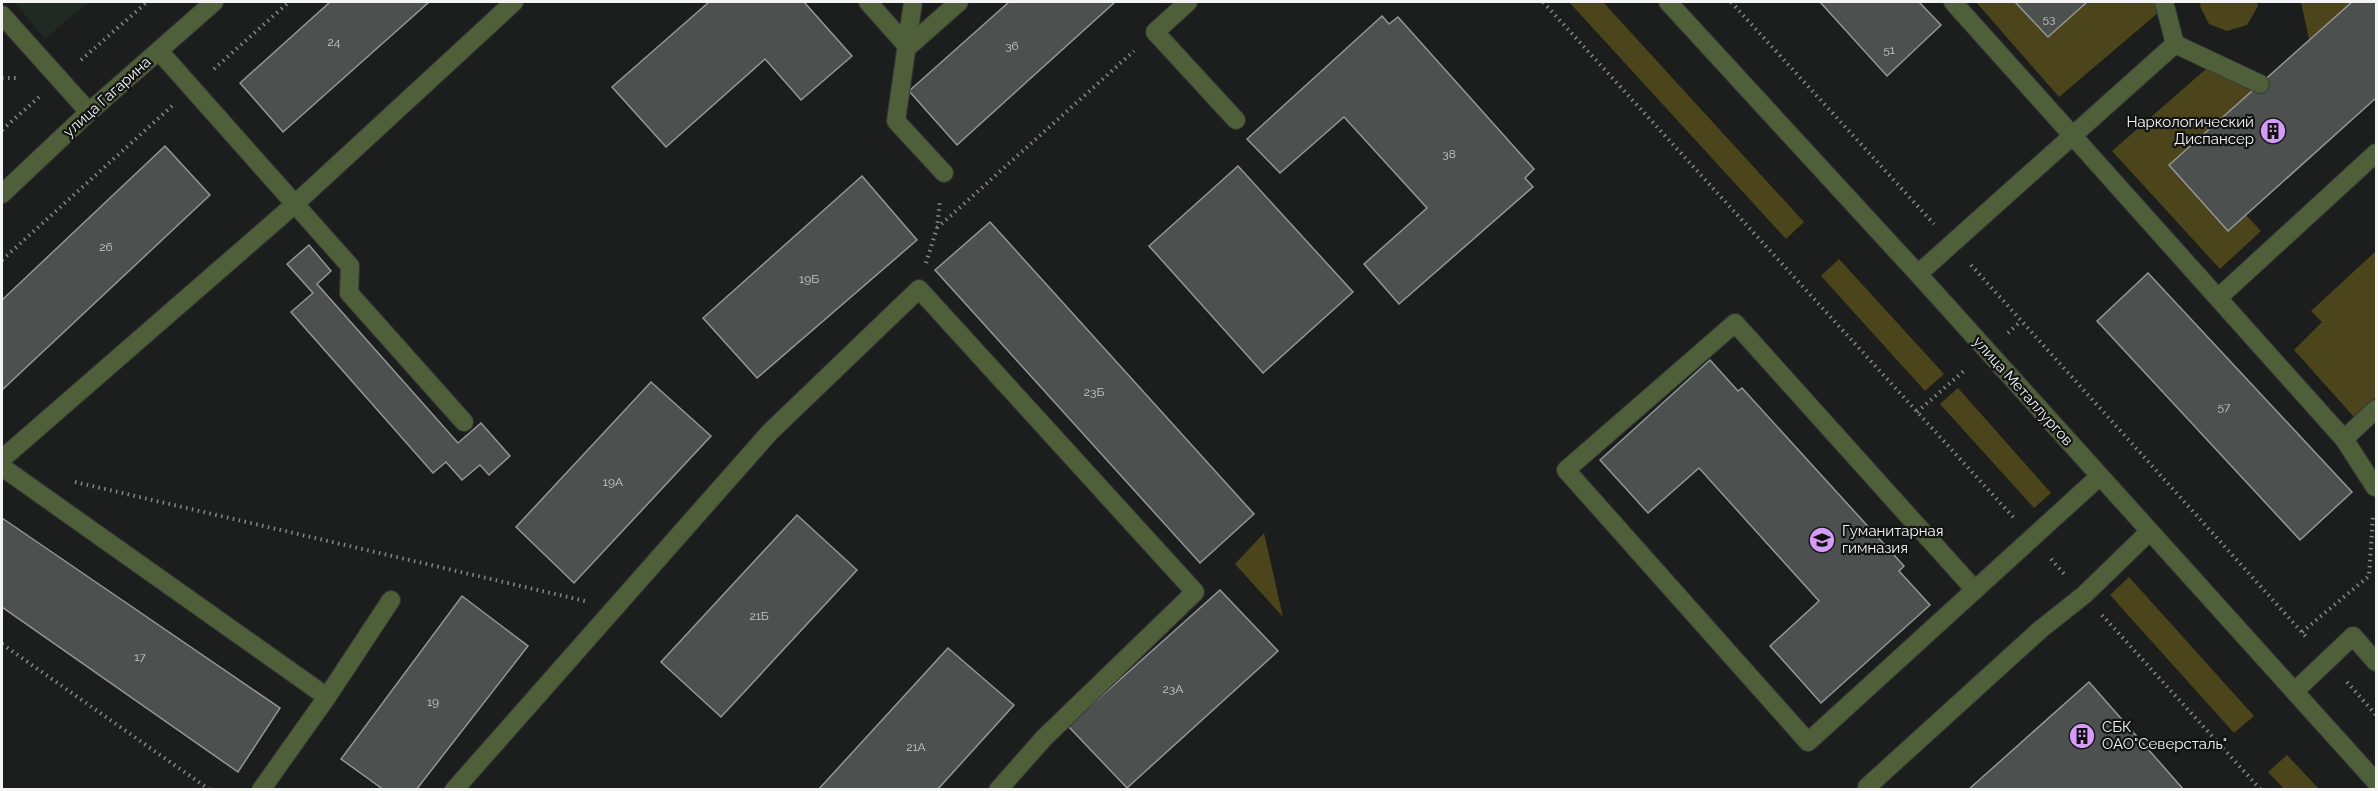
<svg xmlns="http://www.w3.org/2000/svg" width="2378" height="791" viewBox="0 0 2378 791" font-family="Raleway,sans-serif">
<rect width="100%" height="100%" fill="#1b1e1c"/>
<path fill="#212924" d="M14,2h74l-43,37z"/>
<path fill="#4c441b" d="M1569,2h34l201,220 -18,17z
M1976,2h39l33,35 39,-35h77l1,5 -106,90z
M2201,2h56l1,4 -11,19 -20,6 -18,-7 -9,-18z
M2301,2h51l-43,37z
M2214,62l46,22 -91,81 59,65 18,-15 15,16 -41,38 -108,-118z
M2376,251v146l-22,20 -60,-67 28,-28 -11,-11z
M1839,259l105,115 -19,17 -104,-115z
M1958,388l93,105 -17,15 -94,-104z
M1264,533l19,84 -48,-53z
M2129,577l125,139 -20,17 -124,-138z
M2287,755l32,34h-35l-16,-17z"/>
<path fill="#4c504f" stroke="#939797" stroke-width="1.5" d="M330,2h99l-146,130 -43,-49z
M709,2h95l48,54 -51,44 -36,-41 -99,88 -54,-60z
M1009,2h106l-158,143 -48,-54z
M1820,2h99l22,23 -54,51z
M2015,2h72l-39,35z
M2352,2h24v96l-148,133 -59,-66z
M1382,16l7,8 9,-7 136,152 -9,9 8,9 -134,117 -35,-40 63,-56 -83,-91 -64,56 -33,-34z
M165,146l45,49 -208,195v-90z
M1238,166l115,126 -90,81 -114,-127z
M862,176l55,64 -160,138 -54,-60z
M990,222l264,292 -54,49 -265,-293z
M309,245l22,26 -14,13 141,159 23,-20 29,33 -21,19 -9,-10 -18,15 -16,-18 -13,11 -142,-161 22,-19 -26,-29z
M2148,273l204,219 -52,48 -203,-219z
M1710,360l28,31 4,-3 162,178 -5,5 31,34 -109,98 -51,-57 49,-45 -120,-133 -51,45 -48,-53z
M651,382l60,54 -137,147 -58,-56z
M797,515l60,55 -136,147 -60,-55z
M2,518l278,190 -42,64 -236,-165z
M1220,590l58,61 -151,137 -59,-62z
M462,596l66,50 -112,144h-32l-43,-31z
M948,648l66,57 -77,85h-119z
M2089,682l95,108h-216z"/>
<g fill="none" stroke-linecap="round" stroke-linejoin="round">
<g stroke="#353836" stroke-width="20">
<path id="minor" d="M868,2l40,45 51,-45
M913,2l-17,119 48,52
M1188,2l-33,30 81,88
M1668,2l250,272 458,508
M1953,2l391,437 32,-30
M2164,2l11,42
M2,15l87,97
M159,51l191,215 -1,27 115,129
M2,194l87,-82 125,-110
M1918,274l257,-230 85,40
M2218,298l158,-145
M2344,439l31,48
M2,459l293,-255 219,-202
M2,467l325,230 -66,93
M1975,590l-240,-267 -169,147 242,272 292,-266
M2295,691l58,-55 23,26
M327,697l64,-97
M1867,787l174,-158 43,-34 65,-63
M454,790l316,-358 149,-143 276,303 -151,146 -46,52"/>
</g>
<path stroke="#868886" stroke-width="4" stroke-dasharray="1.5 4.5" stroke-linecap="butt" d="M1543,2l471,516
M1731,2l203,222
M81,60l66,-58
M214,69l75,-67
M2,78h17
M2,130l37,-33
M937,228l197,-177
M2,260l170,-154
M926,263l11,-35 3,-28
M1971,265l337,374
M2008,333l13,-12
M1917,412l49,-43
M75,482l510,119
M2051,559l13,15
M2102,615l159,175
M2302,632l67,-56 4,-61
M2,644l208,146
M2347,682l29,33"/>
<use href="#minor" stroke="#4e5f3a" stroke-width="18"/>
</g>
<defs>
<g id="building-disc" transform="scale(1.35)"><circle r="9.5" fill="#d69bf9" stroke="#121413"/><path d="M-4-6H4V6H1V3H-1V6H-4ZM-2.5-4.3h1.7v1.8h-1.7ZM.8-4.3h1.7v1.8H.8ZM-2.5-1h1.7V.8h-1.7ZM.8-1h1.7V.8H.8Z" fill="#111"/></g>
<g id="school-disc" transform="scale(1.35)"><circle r="9.5" fill="#d69bf9" stroke="#121413"/><path d="M0-5L7-2L0 1L-7-2ZM-4 1L0 2.5L4 1V4Q0 6-4 4Z" fill="#111"/></g>
</defs>
<g fill-rule="evenodd">
<use href="#building-disc" x="2273" y="131"/>
<use href="#school-disc" x="1822" y="540"/>
<use href="#building-disc" x="2082" y="736"/>
</g>
<g text-anchor="middle" stroke-width="4.5" stroke-linejoin="round" paint-order="stroke">
<g font-size="12" fill="#c9cbca">
<text x="2049" y="23">53</text>
<text x="334" y="46">24</text>
<text x="1012" y="50">36</text>
<text x="1889" y="54">51</text>
<text x="1449" y="158">38</text>
<text x="106" y="251">26</text>
<text x="809" y="283">19Б</text>
<text x="1094" y="396">23Б</text>
<text x="2224" y="411">57</text>
<text x="613" y="486">19А</text>
<text x="759" y="620">21Б</text>
<text x="140" y="661">17</text>
<text x="1173" y="693">23А</text>
<text x="433" y="706">19</text>
<text x="916" y="751">21А</text>
</g>
<g font-size="15" fill="#f3f4f3" stroke="#121413">
<text transform="translate(107 97) rotate(-42)" y="5">улица Гагарина</text>
<text transform="translate(2023 391) rotate(48)" y="5">улица Металлургов</text>
</g>
<g font-size="15" fill="#f3f4f3" stroke="#121413" text-anchor="start">
<text x="2254" y="127" text-anchor="end">Наркологический<tspan x="2254" dy="17">Диспансер</tspan></text>
<text x="1842" y="536">Гуманитарная<tspan x="1842" dy="17">гимназия</tspan></text>
<text x="2102" y="732">СБК<tspan x="2102" dy="17">ОАО"Северсталь"</tspan></text>
</g>
</g>
<rect width="2378" height="791" fill="none" stroke="#f3f4f3" stroke-width="6"/>
</svg>
